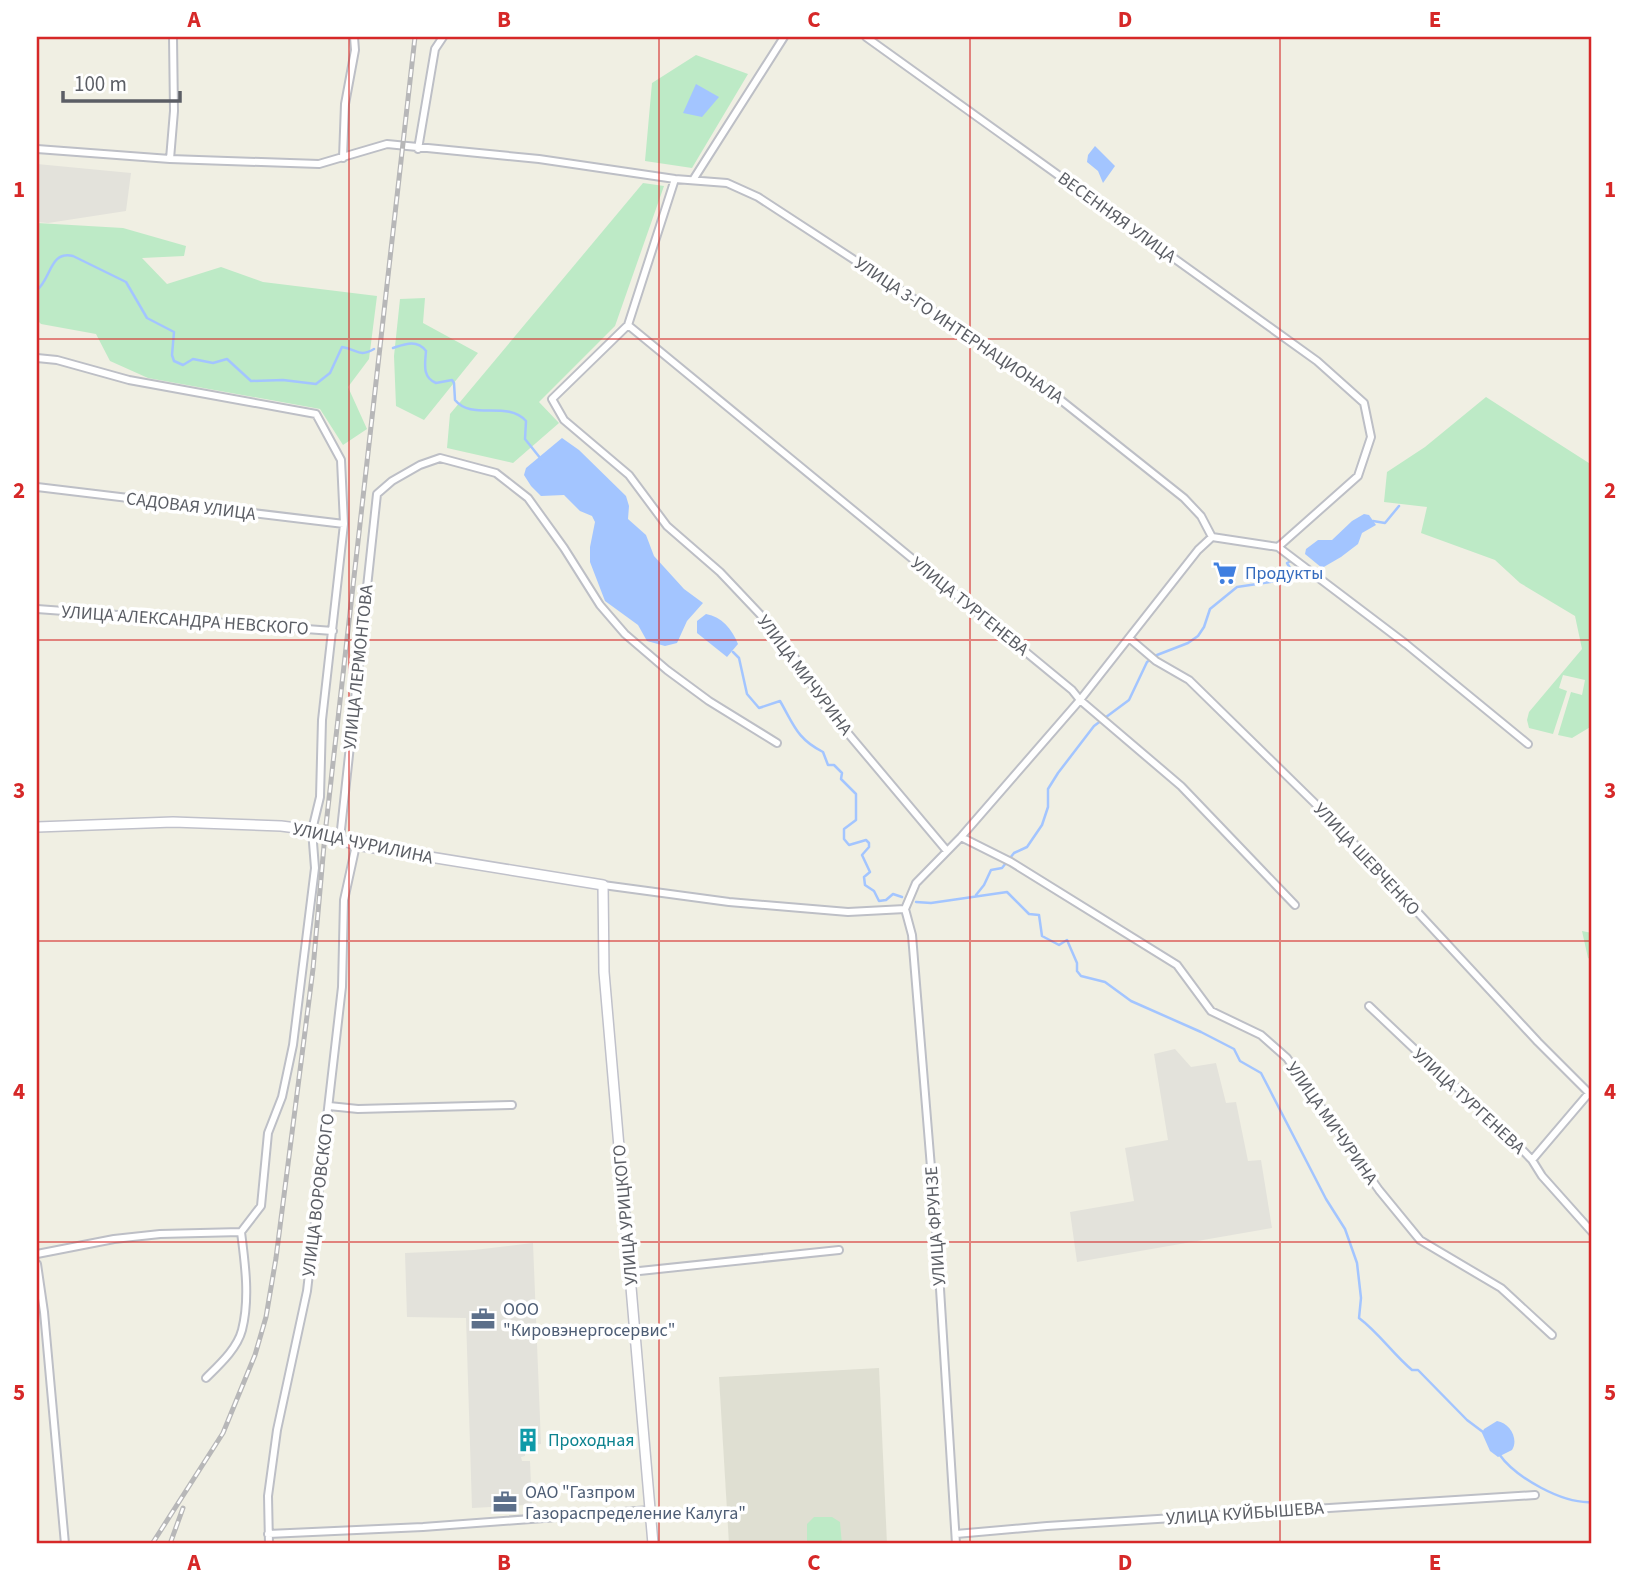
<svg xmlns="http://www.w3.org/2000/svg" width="1629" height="1581" viewBox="0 0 1629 1581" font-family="'Source Sans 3',sans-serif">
<rect width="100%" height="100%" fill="#f0efe3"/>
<path fill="#e3e2db" d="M37,164l94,9 -5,38 -78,12 -11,-1z
M1175,1049l16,18 25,-4 10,40 10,-1 12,59 13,-1 11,68 -195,34 -7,-50 64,-11 -9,-53 43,-8 -14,-86z
M533,1243l8,201 -9,1v4h-7v7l-4,1 1,4h8l2,47h-5l-1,-3 -54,3 -6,-190 -59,-1 -2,-64 69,-3z"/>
<path fill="#dfdfd2" d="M879,1368l8,176h-158l-10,-167z"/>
<path fill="#bdeac6" d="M696,55l52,19 -56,94 -47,-7 7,-78z
M643,183l21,3 -49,140 -76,76 20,21 -46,40 -66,-15 3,-34z
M37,223l86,5 63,18 -2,10 -42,2 25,26 54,-17 42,15 114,14 -8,63 -21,28 19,42 -24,16 -23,-36 -172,-31 -38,-17 -14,-27 -55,-10 -4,-4z
M425,298l-2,25 55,30 -54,67 -28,-14 -2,-50 6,-57z
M1486,397l106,68v261l-20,12 -14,-3 13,-43 11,3 3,-15 -22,-5 -4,13 8,3 -14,43 -24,-6 -2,-8 2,-8 53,-63 -7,-33 -55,-33 -25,-23 -74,-27 6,-26 -43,-5 3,-30 38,-25z
M1582,931l10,2v27l-4,-2z
M814,1517h18l8,5 2,22h-35v-20z"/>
<path fill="#a3c5ff" d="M696,84l23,13 -17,20 -19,-4z
M1095,146l20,20 -12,17 -5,-12 -11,-9 1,-7z
M562,438l17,12 47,46 3,10 -1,13 18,16 8,21 30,33 19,14 -16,18 -10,22 -12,3 -18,-5 -9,-16 -33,-24 -15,-39v-15l5,-25 -3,-6 -12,-5 -16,-16 -23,1 -10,-10 -7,-11 2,-7z
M1364,514l5,1 7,10 -14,8 -4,11 -17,13 -19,11 -17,-14 1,-5 12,-9h14l20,-19z
M706,614c16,3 26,15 32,30l-11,13 -30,-24v-12z
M1497,1421c13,2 22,18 15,29l-14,7 -8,-6 -8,-18 2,-4z"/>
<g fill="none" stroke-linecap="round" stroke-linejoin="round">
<path stroke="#a3c5ff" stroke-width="2.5" d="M37,290c14,-11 13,-40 36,-34l53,26 21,36 27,14 -2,23 2,6 9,4 10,-6 20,4 14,-4 24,22 32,-1 33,4 14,-11 12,-26c15,2 17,11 32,2
M393,348c12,-4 24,-9 33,3 -1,13 -4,26 10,32l16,-3 2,3 1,17c17,21 52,0 71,21l-1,18 16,20
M1373,521l12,2 14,-17
M733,652l6,6 8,36 12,14 21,-7c14,24 17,38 43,51l5,13h6l8,8 -1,6 15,15v26l-12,9v10l5,6 17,-5 3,3v4l-7,8 8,17 -6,5 1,8 9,6 5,10 7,-1 7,-6 9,3
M976,895l8,-10 7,-15 11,-2 12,-15 13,-6 15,-22 6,-18v-18l10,-16 36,-47 35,-26 18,-38 10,-7 31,-12 10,-7 6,-9 6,-18 27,-22 53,-8 3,-6 -6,-10 4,-2
M916,902l15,1 76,-11 22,22 10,1 3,21 17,9 8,-5 10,23v8l4,5 24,6 26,19 70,31 33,17 6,12 21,12 65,126 19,30 12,34 4,35 -2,20c20,15 34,36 53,52h6l49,50 16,12
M1499,1454c17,24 64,50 93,48"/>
<g stroke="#bdbfc6" stroke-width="10">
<path id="street" d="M866,37l451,324 47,42 7,34 -13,39 -80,71
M37,149l133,10 149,5 68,-20 152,15 136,20 52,4 31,14 265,173 161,128 17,18 11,21 66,10 128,97 122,100
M418,149l17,-100 8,-12
M343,158l2,-54 10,-54 -1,-13
M170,159l4,-48 -1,-74
M675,179l-47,146 -76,74 12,21 65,55 38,51 53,46 53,56 28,38 24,40 122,145
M693,180l91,-143
M628,325l444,365 8,10 101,86 114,119
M37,358l20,2 72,20 187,34 25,46 3,64 -22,196 -2,77 -8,33 3,38 -22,177 -11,52 -14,36 -7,73 -20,26c4,31 9,67 1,98 -5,19 -23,35 -36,48
M37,487l307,37
M37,609l296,22
M1129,638l27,23 33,19 144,141 205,221 54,54
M961,837l50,25 166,103 34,46 50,24 26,23 92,132 41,50 81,48 51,47
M340,839l37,-345 15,-13 28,-16 20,-7 56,15 32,25 36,50 36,57 25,29 42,36 42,31 68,42
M603,885l126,17 119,10 57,-3
M905,909l7,26 25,306 19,303
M905,909l11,-26 45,-46 119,-137 118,-150 14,-13
M1369,1006l76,72 39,32 48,50 10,16 50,56
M329,1106l29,3 154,-4
M1532,1160l57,-67
M37,1254l77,-15 46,-5 81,-2
M37,1264l7,48 21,232
M630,1272l209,-22
M268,1534l155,-7 227,-17
M956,1534l91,-8 488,-31
M269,1544l-1,-48 9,-66 30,-139 35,-304 2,-87 12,-55"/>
</g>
<g stroke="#c0c1ca" stroke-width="12">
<path id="secondary" d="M37,827l136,-5 108,4 31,4 44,15 247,40 1,87 49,572"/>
</g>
<use href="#street" stroke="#fff" stroke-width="6"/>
<use href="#secondary" stroke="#fff" stroke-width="9"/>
<g stroke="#b7b7b8" stroke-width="5">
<path id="rail" d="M152,1544l71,-111 32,-78 11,-38 10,-59 37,-289 12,-135 90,-797
M170,1544l13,-36"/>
</g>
<use href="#rail" stroke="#fff" stroke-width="2.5" stroke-dasharray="8" stroke-linecap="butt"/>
</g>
<path fill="none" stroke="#d62828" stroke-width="2" stroke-opacity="0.55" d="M349,37v1507M659,37v1507M970,37v1507M1280,37v1507M37,339h1555M37,640h1555M37,941h1555M37,1242h1555"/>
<defs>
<g id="supermarket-bare" transform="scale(1.89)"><path d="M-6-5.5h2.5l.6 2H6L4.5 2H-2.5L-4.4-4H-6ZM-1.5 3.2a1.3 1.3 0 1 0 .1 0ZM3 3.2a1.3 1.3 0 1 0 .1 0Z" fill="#3f7fe0" stroke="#fff" stroke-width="2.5" paint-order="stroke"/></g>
<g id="office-bare" transform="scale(1.89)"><path d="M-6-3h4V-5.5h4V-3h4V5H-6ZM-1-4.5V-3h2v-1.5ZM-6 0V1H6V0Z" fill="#5c6f8a" stroke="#fff" stroke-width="2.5" paint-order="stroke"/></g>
<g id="building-bare" transform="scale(1.89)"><path d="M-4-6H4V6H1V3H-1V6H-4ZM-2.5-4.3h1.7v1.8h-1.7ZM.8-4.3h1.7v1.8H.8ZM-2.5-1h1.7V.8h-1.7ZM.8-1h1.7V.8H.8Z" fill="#0f9aa8" stroke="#fff" stroke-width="2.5" paint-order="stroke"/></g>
</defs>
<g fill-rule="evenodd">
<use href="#supermarket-bare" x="1225" y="573"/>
<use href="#office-bare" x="483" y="1319"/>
<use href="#building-bare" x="528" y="1440"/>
<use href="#office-bare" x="505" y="1502"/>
</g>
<g text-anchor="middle" stroke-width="7" stroke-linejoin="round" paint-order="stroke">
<g font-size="18" fill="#5b5e65" stroke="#fff">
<text transform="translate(1117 217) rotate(36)" y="6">ВЕСЕННЯЯ УЛИЦА</text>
<text transform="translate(959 330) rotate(34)" y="6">УЛИЦА 3-ГО ИНТЕРНАЦИОНАЛА</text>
<text transform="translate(191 506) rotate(7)" y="6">САДОВАЯ УЛИЦА</text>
<text transform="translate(970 606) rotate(39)" y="6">УЛИЦА ТУРГЕНЕВА</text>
<text transform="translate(185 620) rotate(4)" y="6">УЛИЦА АЛЕКСАНДРА НЕВСКОГО</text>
<text transform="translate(358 667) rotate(-84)" y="6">УЛИЦА ЛЕРМОНТОВА</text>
<text transform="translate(805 675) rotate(53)" y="6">УЛИЦА МИЧУРИНА</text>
<text transform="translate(363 843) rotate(12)" y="6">УЛИЦА ЧУРИЛИНА</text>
<text transform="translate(1367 859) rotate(47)" y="6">УЛИЦА ШЕВЧЕНКО</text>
<text transform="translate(1469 1101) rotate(43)" y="6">УЛИЦА ТУРГЕНЕВА</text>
<text transform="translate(1332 1123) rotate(55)" y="6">УЛИЦА МИЧУРИНА</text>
<text transform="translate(318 1195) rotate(-83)" y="6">УЛИЦА ВОРОВСКОГО</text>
<text transform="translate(625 1215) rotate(-95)" y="6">УЛИЦА УРИЦКОГО</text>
<text transform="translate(935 1226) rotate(-94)" y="6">УЛИЦА ФРУНЗЕ</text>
<text transform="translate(1245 1513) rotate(-4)" y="6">УЛИЦА КУЙБЫШЕВА</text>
</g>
<g font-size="18" fill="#366cbe" stroke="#fff" text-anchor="start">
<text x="1245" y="579">Продукты</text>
</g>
<g font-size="18" fill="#4e5e75" stroke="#fff" text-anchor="start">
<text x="503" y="1315">ООО<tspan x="503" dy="21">"Кировэнергосервис"</tspan></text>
<text x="525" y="1498">ОАО "Газпром<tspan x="525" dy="21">Газораспределение Калуга"</tspan></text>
</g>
<g font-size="18" fill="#0d838f" stroke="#fff" text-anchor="start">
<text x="548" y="1446">Проходная</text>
</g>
</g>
<rect width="1629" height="1581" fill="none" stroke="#ffffff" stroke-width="77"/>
<path d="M63 91v10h117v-10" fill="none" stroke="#5b5e65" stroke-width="3.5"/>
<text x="74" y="91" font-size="21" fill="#5b5e65" stroke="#ffffff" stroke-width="5" paint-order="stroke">100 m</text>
<rect x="38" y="38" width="1552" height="1504" fill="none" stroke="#d62828" stroke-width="2.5"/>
<g font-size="23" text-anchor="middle" font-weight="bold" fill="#d62828">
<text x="194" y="27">A</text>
<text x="504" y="27">B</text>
<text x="814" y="27">C</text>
<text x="1125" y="27">D</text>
<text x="1435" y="27">E</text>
<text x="19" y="197">1</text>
<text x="1610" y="197">1</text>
<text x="19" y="498">2</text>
<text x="1610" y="498">2</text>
<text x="19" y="798">3</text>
<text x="1610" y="798">3</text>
<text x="19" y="1099">4</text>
<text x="1610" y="1099">4</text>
<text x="19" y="1400">5</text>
<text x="1610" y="1400">5</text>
<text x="194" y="1570">A</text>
<text x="504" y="1570">B</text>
<text x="814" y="1570">C</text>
<text x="1125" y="1570">D</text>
<text x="1435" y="1570">E</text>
</g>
</svg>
